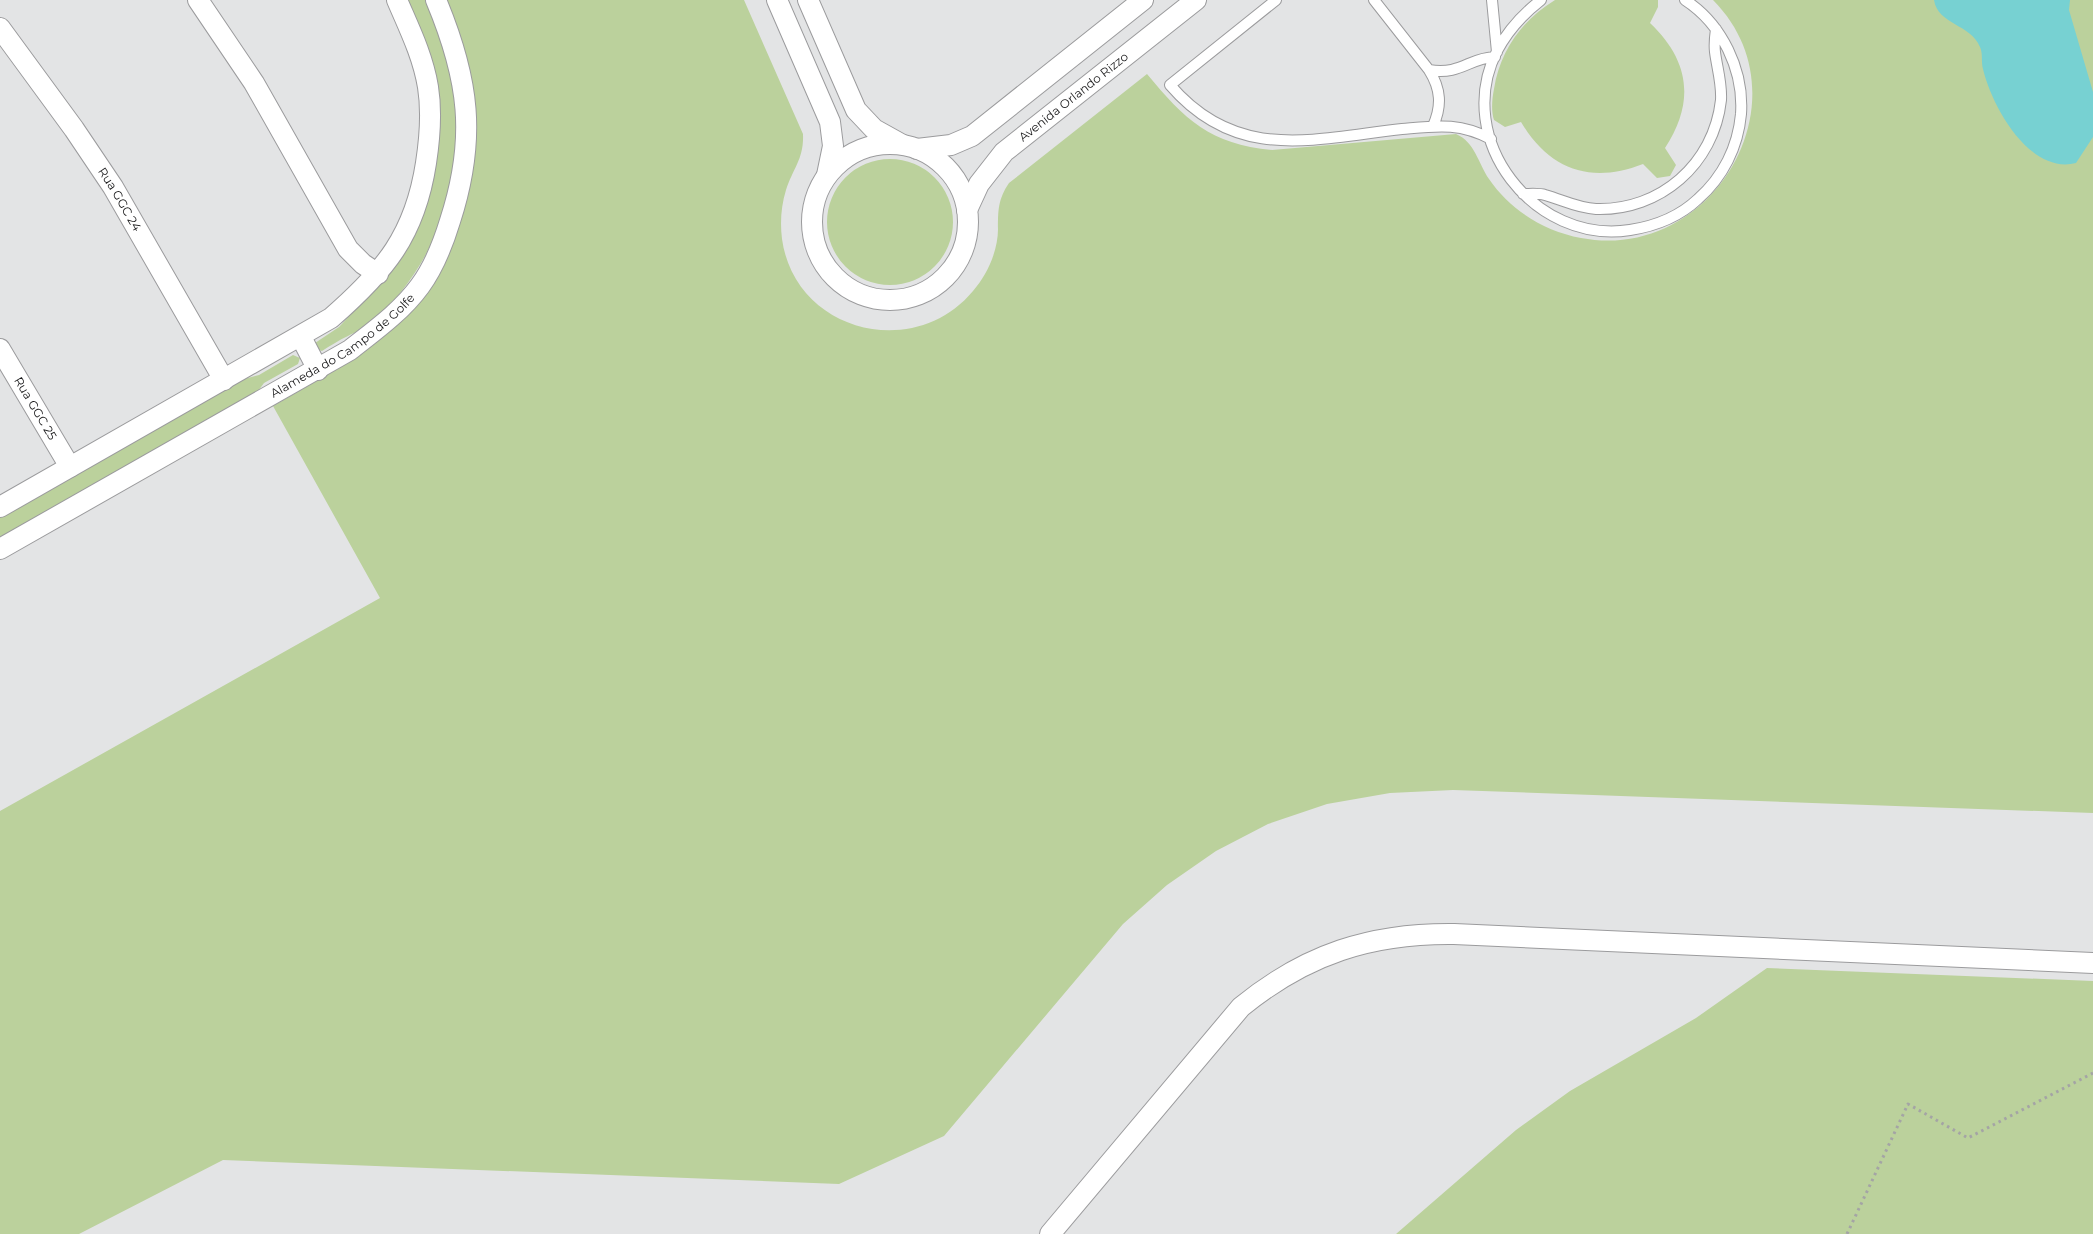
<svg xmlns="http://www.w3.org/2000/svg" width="2093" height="1234" viewBox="0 0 2093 1234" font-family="Montserrat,sans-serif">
<rect width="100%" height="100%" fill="#e3e4e5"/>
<path fill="#bbd19c" d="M403,0h24c11,26 28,70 31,98 7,85 -24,172 -90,228 -5,4 -13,6 -20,10 -9,4 -18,10 -26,15l-7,-2v-6l24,-16 52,-56 42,-101z
M445,0h299l59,134c1,25 -10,34 -17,56 -5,16 -6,33 -4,49 13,93 132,123 191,52 14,-16 25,-40 25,-62 0,-18 0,-30 11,-46l138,-109c38,46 63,70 125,76l184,-16c19,8 22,29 33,45 21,31 55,52 92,59 132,25 229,-140 132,-238h380v813l-640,-23 -63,3 -63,11 -59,20 -52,27 -49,34 -44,39 -179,212 -105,48 -616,-24 -144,74h-79v-423l380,-213 -107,-192 73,-42 21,-15 69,-79 37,-178 -11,-52z
M1555,0h103v7l-8,16c40,38 45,79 15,125l11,17 -6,11 -13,2 -14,-14c-51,20 -93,7 -122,-42l-16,5 -11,-7c-3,-9 -2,-21 0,-31 6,-38 28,-69 61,-89z
M827 222a63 63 0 1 1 126 0a63 63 0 1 1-126 0Z
M293,355l7,3 -2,6 -34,19 -9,12 -255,144v-25l237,-133 22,-6z
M1767,968l326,13v253h-697l120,-104 54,-39 126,-73z"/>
<path fill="#77d1d2" d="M1934,0h136l-1,10 24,82v45l-17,26c-46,12 -84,-56 -93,-94 -2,-7 0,-16 -3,-22 -9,-23 -42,-22 -46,-47z"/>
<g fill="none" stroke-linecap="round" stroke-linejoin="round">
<g stroke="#9b9b9d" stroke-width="12">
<path id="lane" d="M1276,0l-106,85c67,78 143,54 232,44 34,-3 57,-7 89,10
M1374,0l55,70c33,5 39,-12 66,-13
M1492,0l5,52
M1541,0c-18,14 -33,30 -44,51 -45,89 38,194 133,179 26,-4 49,-13 68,-31 25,-22 40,-52 43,-85 3,-44 -19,-90 -56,-114
M1429,70c12,19 13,36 4,56
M1523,194c7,0 16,-1 22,1 18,5 32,13 51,14 64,2 118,-45 125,-109 1,-17 -4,-32 -6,-48 -1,-8 0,-16 1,-23"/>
</g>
<g stroke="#9b9b9d" stroke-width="22">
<g id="street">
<path d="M198,0l56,83 94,166 15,15 15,10"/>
<path d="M777,0l53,122 3,24 -6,29"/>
<path d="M808,0l48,110 18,19 27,15"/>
<path id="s1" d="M0,28l74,101 39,58 111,193"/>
<circle cx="890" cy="222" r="78"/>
<path d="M917,149l34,-4 21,-9 171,-136"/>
<path id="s2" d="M967,210l12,-26 25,-32 192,-152"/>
<path d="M301,337l17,33"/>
<path id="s3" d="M0,349l70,118"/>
<path d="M0,507l331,-189c54,-47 84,-83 95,-155 4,-26 6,-51 2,-76 -5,-31 -19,-59 -31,-87"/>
<path id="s4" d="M0,549l350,-199c24,-19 51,-38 70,-64 14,-19 23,-42 30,-65 27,-83 19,-142 -14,-221"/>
<path d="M1050,1234l191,-227c65,-53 130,-74 213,-73l639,29"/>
</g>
</g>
<path stroke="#a4a4a5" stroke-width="3" stroke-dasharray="2.5 4" stroke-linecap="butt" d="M1847,1234l61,-130 60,34 125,-65"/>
<use href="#lane" stroke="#fff" stroke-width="10"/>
<use href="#street" stroke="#fff" stroke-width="20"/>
</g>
<g text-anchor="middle" stroke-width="4" stroke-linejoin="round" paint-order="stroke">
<g font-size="12" fill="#19191a" stroke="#e3e4e5">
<text dy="4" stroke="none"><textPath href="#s2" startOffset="158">Avenida Orlando Rizzo</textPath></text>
<text dy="4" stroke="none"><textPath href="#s1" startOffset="209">Rua GGC 24</textPath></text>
<text dy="4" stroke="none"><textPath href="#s4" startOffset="399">Alameda do Campo de Golfe</textPath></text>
<text dy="4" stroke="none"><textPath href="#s3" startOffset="69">Rua GGC 25</textPath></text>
</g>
</g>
</svg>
